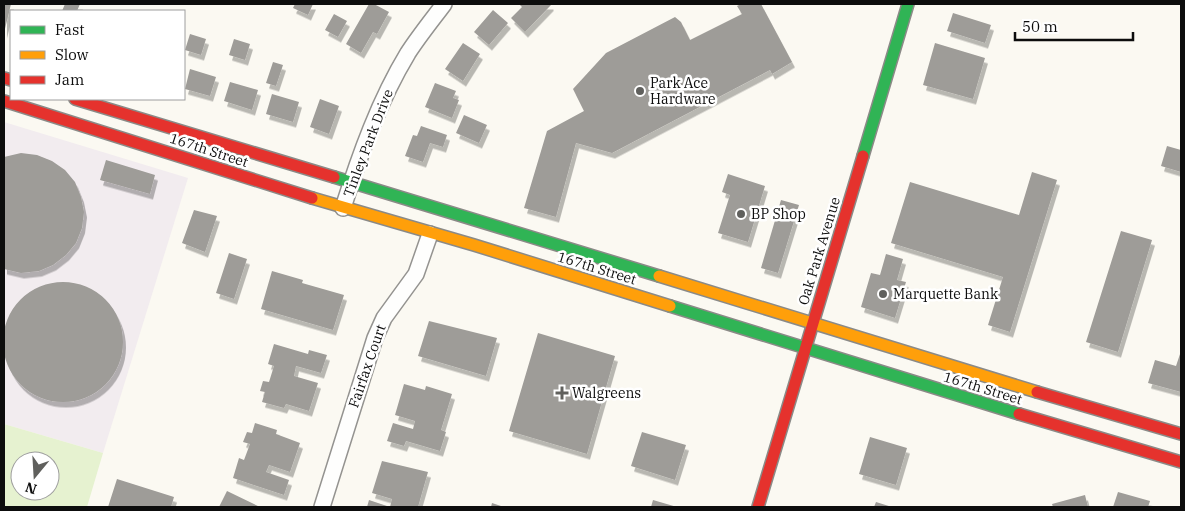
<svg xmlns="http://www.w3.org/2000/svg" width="1185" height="511" viewBox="0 0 1185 511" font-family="'IBM Plex Serif',serif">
<defs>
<filter id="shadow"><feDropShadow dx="3" dy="5.5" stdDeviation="0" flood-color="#0004"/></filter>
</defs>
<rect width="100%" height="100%" fill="#fbf9f2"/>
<path fill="#f2ecef" d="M4,122l184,56 -85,275 -99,-29z"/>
<path fill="#e6f2d0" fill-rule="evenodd" d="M4,424l99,29 -16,54h-83zM20,461h30v30h-30z"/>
<path fill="#9e9c98" filter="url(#shadow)" d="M4,4h7l-7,29z
M65,4h15l-3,7h-15z
M295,4h18l-5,11 -15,-7z
M369,4h5l15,8 -12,22 -4,-2 -12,21 -15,-9z
M519,4h31l1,1 -26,27 -14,-14 11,-11z
M741,4h20l31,58 -20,12 -2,-4 -158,83 -36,-10 -20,74 -32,-9 23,-77 37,-20 -11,-22 33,-36 69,-36 6,5 9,18 52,-26 -5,-8z
M493,10l15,13 -19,22 -15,-13z
M953,13l38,12 -6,18 -38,-12z
M334,14l13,7 -9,16 -13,-7z
M190,34l16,5 -5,16 -16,-5z
M234,39l16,5 -5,16 -16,-5z
M463,43l17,11 -17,27 -18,-12z
M935,43l50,15 -12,41 -50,-14z
M273,62l10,3 -7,21 -10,-3z
M190,69l26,8 -6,19 -25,-7z
M230,82l28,8 -6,20 -28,-9z
M435,83l21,8 -3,7 6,2 -7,18 -27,-11z
M272,94l27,8 -6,20 -27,-8z
M320,99l19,7 -10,28 -19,-7z
M464,115l23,10 -8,18 -23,-10z
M421,126l26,9 -4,12 -13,-4 -7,19 -18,-6 8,-21 4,1z
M1167,146l14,4v22l-20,-6z
M21,153l16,2 15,6 13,9 10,12 6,15 3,15 -2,16 -6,15 -10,12 -13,10 -14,6 -18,2 -17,-4v-112z
M106,160l49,15 -5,19 -50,-14z
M1032,172l25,8 -47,152 -22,-7 15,-48 -112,-34 19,-61 109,33z
M728,174l37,12 -17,56 -30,-9 12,-38 -8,-3z
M781,200l18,5 -21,68 -17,-5z
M194,210l23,6 -12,36 -23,-9z
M1121,231l31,9 -34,112 -32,-10z
M229,253l18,6 -13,40 -18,-6z
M886,254l17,5 -6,21 9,2 -11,36 -34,-11 10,-34 9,2z
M272,271l31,9 -1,3 42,12 -11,35 -72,-21z
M3 342a60 60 0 1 1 120 0a60 60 0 1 1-120 0Z
M429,321l68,17 -11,38 -68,-20z
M538,333l77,23 -28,98 -78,-23z
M274,344l34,10 1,-4 18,5 -6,18 -25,-7 -2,10 24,7 -9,28 -23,-7 -2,4 -22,-6 3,-10 -5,-1 3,-10 6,1 5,-16 -6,-2z
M1181,351v41l-33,-9 7,-23 21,6z
M404,384l21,6 1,-4 26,8 -11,36 5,2 -6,19 -34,-10 -2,5 -17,-5 6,-18 20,6 2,-8 -20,-6z
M255,423l22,7 -1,4 24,9 -10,29 -21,-7 -3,7 23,8 -5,15 -51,-17 6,-20 5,2 6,-16 -7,-2 4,-10 5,1z
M642,432l44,13 -11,35 -44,-14z
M870,437l37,11 -11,37 -37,-11z
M382,461l46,11 -10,35h-51l2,-7 21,7 2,-8 -20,-6z
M117,479l57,18 -3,10h-63z
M227,491l33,16h-41z
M1118,492l32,9 -2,6h-35z
M1085,495l3,12h-35l-1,-3z
M653,500l24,7h-26z
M876,502l16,5h-18z
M492,503l12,4h-13z"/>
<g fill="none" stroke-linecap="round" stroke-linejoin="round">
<g stroke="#949390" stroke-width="18">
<path id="street" d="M343,208c17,-54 36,-107 65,-155 11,-17 24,-33 36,-49
M322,507l53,-169 9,-20 32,-44 14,-40"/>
</g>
<g stroke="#8b8a87" stroke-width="14">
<path id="fast" d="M863,156l45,-152
M334,177l325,99
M670,306l349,108"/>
</g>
<g stroke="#8b8a87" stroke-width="14">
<path id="slow" d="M312,198l162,47 196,61
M659,276l378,116"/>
</g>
<g stroke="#8b8a87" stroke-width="14">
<path id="jam" d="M4,78l7,2
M75,99l259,78
M4,101l308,97
M1037,392l144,42
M1019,414l162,48
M758,507l105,-351"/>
</g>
<use href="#street" stroke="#fefefd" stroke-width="15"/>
<use href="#fast" stroke="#30b455" stroke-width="11"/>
<use href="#slow" stroke="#ff9f0a" stroke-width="11"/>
<use href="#jam" stroke="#e5322d" stroke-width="11"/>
</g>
<g fill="#60605d" stroke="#fff" stroke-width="2">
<circle cx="640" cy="91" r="5"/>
<circle cx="741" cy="214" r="5"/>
<circle cx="883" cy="294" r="5"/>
<path d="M559.5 385.5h5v5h5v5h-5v5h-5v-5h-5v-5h5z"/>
</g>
<g text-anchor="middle" stroke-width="5" stroke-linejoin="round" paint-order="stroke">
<g font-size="14" fill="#0d0d0d" stroke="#fff" text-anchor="start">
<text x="650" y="88">Park Ace<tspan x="650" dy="16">Hardware</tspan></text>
<text x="751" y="219">BP Shop</text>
<text x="893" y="299">Marquette Bank</text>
<text x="572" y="398">Walgreens</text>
</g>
<g font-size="14" fill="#0d0d0d" stroke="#fff">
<text transform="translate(368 143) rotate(-69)" y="5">Tinley Park Drive</text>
<text transform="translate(209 150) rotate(18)" y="5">167th Street</text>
<text transform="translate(819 251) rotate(-73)" y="5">Oak Park Avenue</text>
<text transform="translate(597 268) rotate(17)" y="5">167th Street</text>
<text transform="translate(367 366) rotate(-71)" y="5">Fairfax Court</text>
<text transform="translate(983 388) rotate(17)" y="5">167th Street</text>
</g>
</g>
<rect width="1185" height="511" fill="none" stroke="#0d0d0d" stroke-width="10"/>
<rect x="10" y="10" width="175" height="90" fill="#ffffff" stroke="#9e9e9e"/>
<rect x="20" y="26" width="25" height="8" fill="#30b455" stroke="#9e9e9e"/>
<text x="55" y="35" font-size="15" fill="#0d0d0d">Fast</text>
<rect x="20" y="51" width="25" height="8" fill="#ff9f0a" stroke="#9e9e9e"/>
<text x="55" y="60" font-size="15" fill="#0d0d0d">Slow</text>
<rect x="20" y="76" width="25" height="8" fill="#e5322d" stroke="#9e9e9e"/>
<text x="55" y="85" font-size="15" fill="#0d0d0d">Jam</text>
<g transform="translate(35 476) rotate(198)"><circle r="24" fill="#ffffff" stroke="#9e9e9e"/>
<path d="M0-4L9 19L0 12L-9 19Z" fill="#60605d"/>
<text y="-8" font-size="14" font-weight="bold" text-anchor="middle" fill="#0d0d0d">N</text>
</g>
<path d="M1015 32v8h118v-8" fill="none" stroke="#0d0d0d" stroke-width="2.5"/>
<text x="1022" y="32" font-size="15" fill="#0d0d0d" stroke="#ffffff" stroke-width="4" paint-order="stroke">50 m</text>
</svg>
